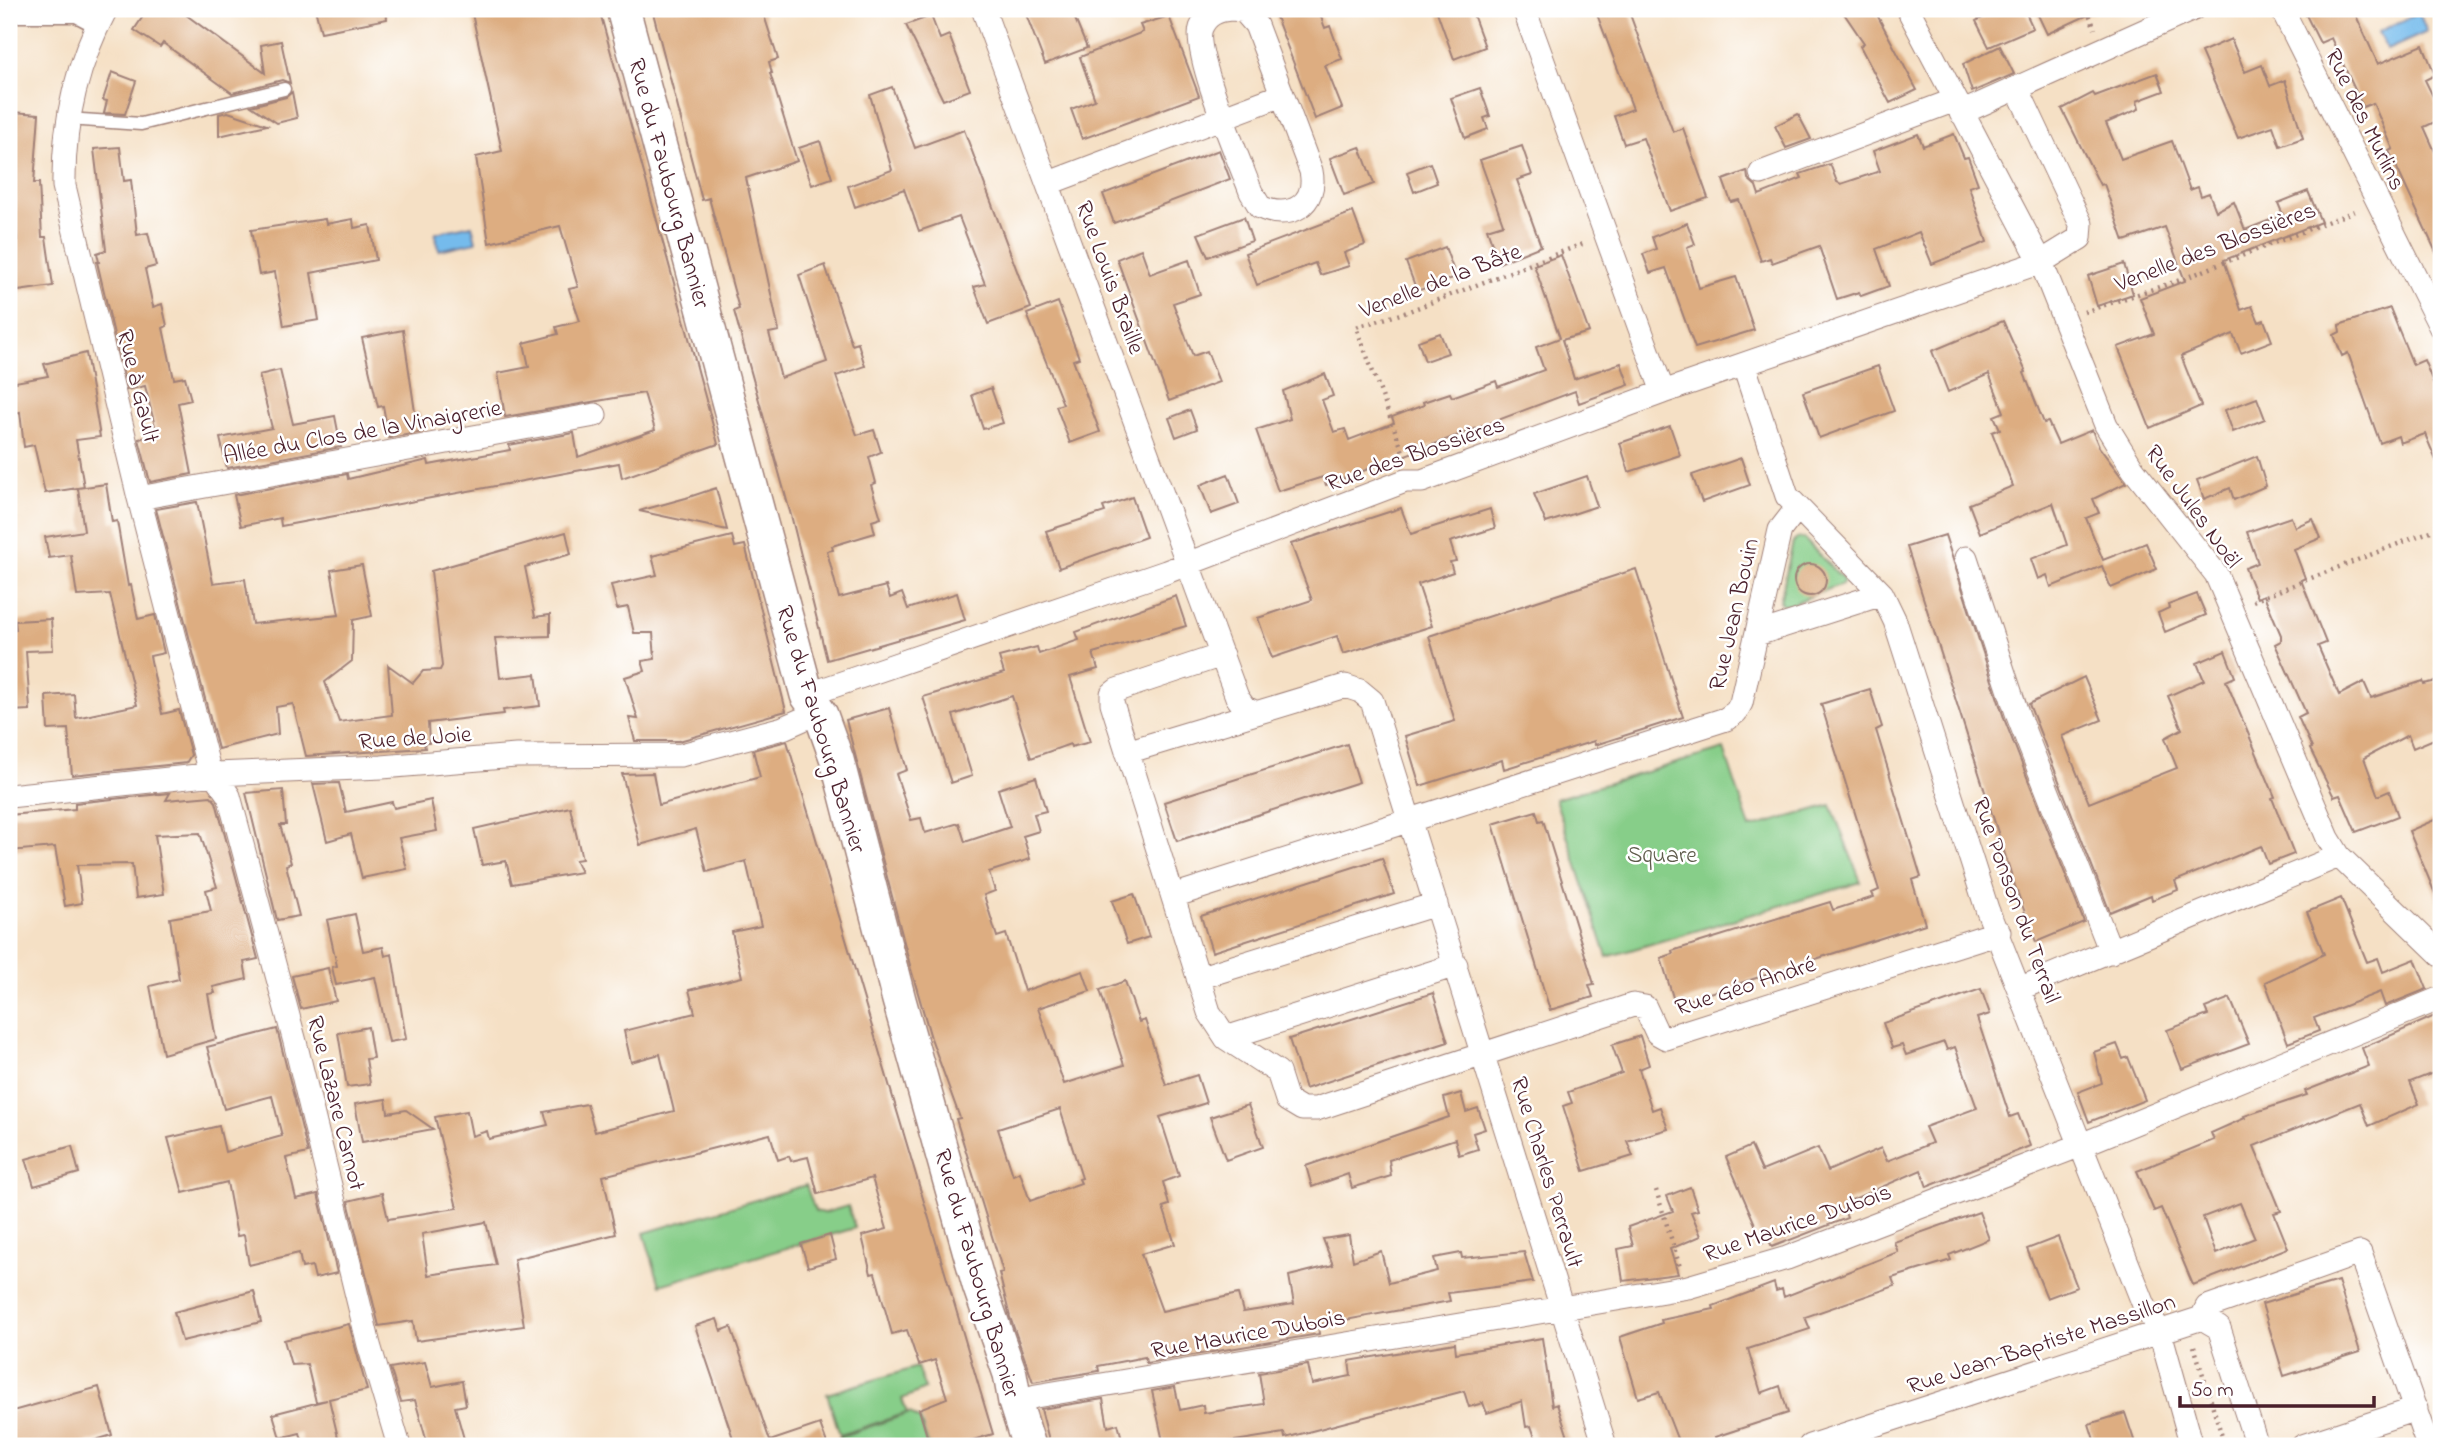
<svg xmlns="http://www.w3.org/2000/svg" width="2450" height="1455" viewBox="0 0 2450 1455" font-family="'Indie Flower',sans-serif">
<rect width="100%" height="100%" fill="#fff"/>
<filter id="ink" filterUnits="userSpaceOnUse"><feTurbulence type="fractalNoise" baseFrequency=".0143" numOctaves="2"/><feDisplacementMap in="SourceGraphic" scale="14" xChannelSelector="R" yChannelSelector="G"/><feConvolveMatrix kernelMatrix="1 2 1 2 8 2 1 2 1" color-interpolation-filters="sRGB"/></filter>
<filter id="wash" filterUnits="userSpaceOnUse"><feTurbulence type="fractalNoise" baseFrequency=".00686" numOctaves="4" result="noise"/><feDisplacementMap in="SourceGraphic" scale="28" xChannelSelector="R" yChannelSelector="G"/><feGaussianBlur stdDeviation="1.57" result="paint"/><feColorMatrix in="noise" values="0 0 0 0 0 0 0 0 0 0 0 0 0 0 0 0 0 1.4 0 .05"/><feComposite in="paint" operator="in"/></filter>
<g filter="url(#wash)">
<rect width="100%" height="100%" fill="#f5e0c5"/>
<path fill="#87ce89" stroke="#68765a" stroke-width="2" d="M1797,538l7,1 40,41 -2,4 -53,21h-6l-3,-4 13,-59z
M1724,749l26,79 81,-23 30,77 -254,75 -52,-158z
M806,1185l9,26 9,2 24,-7 7,22 -195,57 -16,-52z
M917,1367l8,22 -23,10 5,14 -67,22 -13,-41z
M910,1413l10,7 9,26h-87l-3,-9z"/>
<path fill="#75bbec" stroke="#606d8c" stroke-width="2" d="M2419,13l8,19 -40,18 -9,-18z
M472,225l4,17 -37,8 -4,-17z"/>
<g id="blocks">
<path fill="#ddad81" fill-rule="evenodd" d="M148,9h30l87,64 -4,-28 20,-4 9,42 -8,-3 -50,13 -69,-50 -3,4 -26,-17z
M315,9h71l1,10 -66,13z
M471,9h128l119,435 -96,34 -3,-15 -338,63 -1,-8 -39,8 -7,-31 113,-21 1,5 80,-19 1,5 38,-7 43,-8 -1,-5 65,-12 4,24 77,-27 -11,-37 -139,24 -7,-44 31,-6 -5,-24 34,-9 -2,-7 24,-6 -11,-32 9,-2 -18,-61 -71,17 -13,-86 26,-6z
M652,9h110l16,50 -9,3 3,11h-2l27,88 -51,17 33,153 -10,2 12,45 46,-16 -28,-87 26,-10 27,80 6,-2 7,23 -29,10 21,59 17,-5 7,22 -12,5 7,26 -5,2 10,33 -9,3 3,12 -43,13 1,4 -6,1 12,47 47,-12 4,12 12,-5 6,16 49,-16 8,27 -138,40 -35,-141 -58,-208 5,-2 -30,-111 -7,2z
M1024,9h47l16,39 -42,16z
M1273,9h45l7,19 5,-2 12,33 -17,6 17,43 -27,11z
M1436,9h35l14,38 -31,12z
M1595,9h33l45,123 10,-4 25,70 -38,13 -27,-73 -19,6 -10,-28 19,-7z
M1841,9h33l43,81 -27,13 -30,-57 4,-3z
M2001,9h23l9,19 -44,19 -13,-26z
M2051,9h50l-54,25 -9,-19z
M2303,9h50l25,55 45,-19 12,30 -10,5 16,33v6l-17,8 17,38v98l-52,-112 4,-2 -20,-46 -10,4 -32,-69 -11,5z
M931,16l9,23 9,-4 21,55 -27,10 -37,-75z
M1169,16l30,80 -117,43 -11,-30 24,-9 -15,-43 63,-25 -3,-7z
M2231,39l14,33 17,-7 8,21 15,-6 18,58 -23,8 -7,-20 -35,12 -37,-86z
M2000,46l14,28 -42,18 -9,-28z
M112,72l24,9 -11,33 -21,-1 3,-12 -4,-1z
M2157,73l7,18 -27,10 2,8 -33,14 15,36 51,-18 18,49 8,-3 3,9 8,-3 7,18 18,-9 11,28 38,-15 -5,-12 30,-12 13,31 -97,38 17,50 11,-4 7,16 5,-2 8,21 -31,12 -8,-19 -52,22 20,50 -51,22 -32,-81 36,-13 -14,-36 45,-17 -20,-54 -41,14 -20,-57 -4,1 -38,-76 31,-16 2,3z
M892,87l23,61 49,-18 67,178 -43,16 -14,-37 11,-3 -26,-67 -40,14 -15,-42 -49,18 -7,-21 44,-16 -22,-75z
M1480,88l10,28 -6,2 4,11 -23,9 -14,-40z
M292,92l5,26 -20,5 -26,-17 35,-9z
M12,112l27,2 -5,69h5l3,54h4l7,49 -35,5 -6,-50 5,-1 -5,-79 -3,-1z
M228,112l39,13 -48,11v-22z
M1798,114l13,25 -25,9 -11,-22z
M1918,134l5,12 31,-12 10,24 4,-1 10,27 -9,3 18,55 -55,22 -13,-32 -43,17 13,37 -28,10 -2,-4 -22,7 -18,-53 -47,17 -2,-5 -9,3 -22,-61 -8,2 -8,-22 24,-9 1,8 8,7 3,9 43,-17 -2,-4 30,-10 7,18 4,2 39,-13 -7,-20z
M820,141l12,37 -20,7 -13,-37z
M1522,146l10,29 -15,5 24,66 -42,17 -12,-34 16,-5 -23,-64z
M120,147l4,34 7,-1 6,55 11,-2 8,33 -11,3 8,38 9,-3 5,22 -4,2 11,51 11,-2 6,23 -13,3 14,71 -42,8 -11,-43 18,-5 -12,-48 -18,4 -30,-128h2l-2,-9 9,-3 -12,-101z
M1360,147l14,37 -30,11 -14,-37z
M1219,150l11,29 -116,44 -11,-29z
M1430,163l7,20 -23,9 -7,-20z
M1353,212l12,33 -21,8 5,13 -29,9 -5,-12 -58,22 -12,-32z
M1244,217l8,24 -44,16 -10,-23z
M325,219l1,5 27,-5 1,9 16,-3 6,35 -65,13 8,47 -35,6 -9,-54 -16,3 -8,-45z
M1687,223l8,21 -8,3 12,41 37,-11 18,53 -59,18 -29,-80 -16,5 -7,-19 13,-5 -4,-12z
M1445,247l11,30 -39,14 -11,-29z
M1141,249l9,25 39,-14 11,34 -27,9 20,53 14,-5 12,31 -50,19 -52,-142z
M1561,255l28,77 -27,8 12,39 47,-16 8,22 -50,18 -4,-12 -249,94 -3,-8 -45,14 -22,-61 34,-11 -7,-28 42,-17 8,22 -11,4 12,32 11,-3 4,11 45,-17 -2,-6 32,-12 -1,-3 27,-9 2,4 44,-16 2,6 46,-17 -8,-23 24,-9 -26,-73z
M2124,264l9,30 -36,12 -9,-30z
M1058,302l21,56 -6,2 27,72 -30,11 -14,-37 7,-2 -36,-90z
M2390,308l23,57 11,-5 12,30 5,-2v84l-16,-38 -25,9 -2,-7 -18,7 -32,-90 -6,3 -8,-21 6,-3 -1,-7z
M2003,321l23,51 -2,1 20,50 4,-1 10,22 34,-14 7,17 27,36 -33,16 6,14 -13,5 17,42 43,-17 11,26 -46,19 -9,-22 -51,21 -4,-12 -9,4 -7,-20 36,-14 -14,-42 -73,30 -11,-29 44,-18 -21,-54 8,-3 -6,-13 10,-4 -15,-38 -41,18 -16,-41z
M403,330l12,82h4l4,20 -34,6 -6,-32 -5,1 -16,-69z
M1440,333l8,20 -23,8 -7,-20z
M86,353l14,84 -24,3 8,47 -39,6 -11,-48 -10,2 -4,-35 -6,1 -4,-30 38,-7 -4,-12z
M1878,366l16,45 -75,27 -16,-46z
M280,370l13,54 42,-8 6,31 -114,21 -7,-30 52,-10 -13,-53z
M991,388l12,35 -20,6 -11,-34z
M2257,398l8,21 -32,13 -8,-22z
M1190,410l7,19 -21,8 -7,-19z
M1670,426l10,29 -51,17 -9,-29z
M2257,456l9,30 -32,14 -4,-12 -26,11 -7,-19z
M1741,458l9,27 -48,17 -10,-27z
M1228,474l11,30 -28,10 -11,-29z
M1587,476l10,30 -51,17 -12,-29z
M106,484l6,38 5,-1 11,65 3,-1 7,34 17,-4 9,38 -14,3 12,58 17,-4 12,45 -5,8 -114,12 -4,-46 -20,1 -2,-34 28,-2 2,24 61,-13 -27,-111 -33,2 -6,-41 -22,3 -4,-21 39,-6 -6,-43z
M716,488l11,42 -88,-19 47,-13z
M1132,497l14,40 -87,31 -13,-37 59,-19 -2,-5z
M197,502l16,81 32,-4 7,45 87,-9 -8,-45 31,-5 10,51 -19,4 -1,41 -27,21 14,40 53,-7 -4,-50 25,18 10,-12 17,-1 2,-4 -11,-95 135,-39 5,22 -46,13 10,50 15,-2v21l-55,2 5,40 36,-4 4,32 -37,4 1,4 -76,9 1,20h-5l1,5 -119,8 -13,-52 -17,3 2,27 -60,15 -62,-240z
M1401,508l10,26 79,-25 5,19 -45,14 6,19 -6,1 3,10 -35,12 14,42 -89,28 -6,-18 -65,22 -14,-40 54,-18 -21,-56z
M2291,517l4,10 18,-8 8,19 -27,11 11,29 -4,2 25,63 -8,3 21,49 25,-13 7,16 52,-17 1,3 17,-4v56l-28,12 -5,-13 -44,23 14,38 11,-5 9,25 -42,16 -16,-37 -6,2 -24,-48 2,-1 -14,-31 8,-4 -31,-69 6,-3v-6l-17,-40 -7,3 -12,-30 13,-5 -11,-31z
M1945,535l60,186 79,201 -48,20 -21,-56 -108,-339z
M732,536l3,11 10,-2 41,166 -107,30h-44l-6,-23 9,1 -13,-42 20,-6 -3,-10 13,-2 -2,-26h-19l-6,-26 -11,2 -6,-24 46,-10 -5,-19z
M1794 580a16 16 0 1 1 32 0a16 16 0 1 1-32 0Z
M1636,569l47,148 -88,28 -1,-4 -90,28 -2,-9 -82,26 -15,-50 50,-15 -26,-85z
M2197,594l9,21 -41,17 -7,-19 11,-5 -1,-3z
M1176,596l10,30 -93,27 5,16 -28,8 20,65 -19,5 -1,-3 -39,14 -19,-62 -59,19 19,61 -21,7 -28,-86 81,-24 -5,-16 38,-10 2,7 40,-14 -3,-8z
M51,619l2,31 -27,1 4,59 -21,1v-81h7l-1,-9z
M2225,651l10,26 -9,4 49,116 -3,1 22,56 -26,10 -7,-18 -86,35 3,9 -26,10 -1,-5 -41,17 -81,-208 55,-27 18,43 -40,16 27,67 88,-35 -12,-30 17,-9 -14,-33 36,-16 -7,-17z
M1870,689l12,38 -6,3 45,147 -9,3 13,44 -250,80 -14,-46 12,-4 -1,-3 158,-49 3,8 41,-13 -2,-4 7,-3 -58,-186z
M889,708l18,62 -11,4 15,46 10,-2 4,15 34,-10 6,19 45,-15 -12,-38 38,-12 10,34 -12,3 5,17 -16,5 7,23 -41,13 6,19 -11,4 13,42 9,-3 18,57 59,-20 7,20 -52,17 26,76 60,-19 -24,-75 25,-9 14,41 6,-2 21,65 31,-10 9,28 -46,14 19,59 -16,6 6,23 -6,2 12,37 -34,10 21,57 76,-17 5,18 51,-8 -5,-28 44,-11 -10,-26 26,-4 4,26 28,-10 8,32 48,-12 -3,-13 27,-5 1,5 62,-6 9,30 -85,11 2,8 -132,24 1,9 -173,29 -1,-6 -47,9 1,5 -66,11 -23,-65 -11,-44 4,-1 -47,-153 4,-1 -29,-80 -20,-69 -65,-249zM1060,1109l22,69 -3,1 2,4 -51,18 -10,-29 -7,3 -15,-46z
M787,741l206,693 -40,12h-23l-11,-37 28,-11 -12,-38 -16,5 -12,-35 -15,4 -17,-61 -4,1 -9,-38 25,-7 -15,-51 -54,16 -10,-37 -17,4 -2,-5 -11,4 -8,-26 -167,42 13,58 -102,25 10,67 -108,15 -3,-20 -34,5 -31,-125 34,-8 6,26 69,-11 -22,-91 32,-6 5,25 15,-5 2,8 59,-14 -4,-13 43,-8 8,28 79,-21 -14,-57 -29,8 -7,-31 71,-18 -6,-23 53,-13 -10,-45 29,-6 -15,-65 -39,11 -11,-43 -56,16 -18,-71 31,-1 6,32 101,-28 -7,-27zM486,1222l10,43 -68,10 -6,-41z
M1347,744l12,38 -182,59 -13,-39z
M339,783l7,29 46,-10 2,6 37,-8 6,31 -38,7 8,31 -45,9 -11,-44 -24,7 -14,-57z
M283,790l3,35h-6l11,38 -5,2 13,51 -22,4 -31,-127z
M170,793l-4,7 45,-4 5,6 42,157 -14,3 3,17 -34,8 2,6 -7,1 8,45 -53,15 -13,-68 29,-7 -9,-61 41,-7 -5,-21 11,-3 -17,-54 -45,2 9,59 -28,4 -4,-34 -55,1 5,38 -17,3 -10,-59 -46,4v-36l66,-6v-6z
M570,807l12,52 -7,1 6,12 -69,12 -6,-23 -24,4 -8,-36z
M1536,811l3,10 4,-1 51,164 -5,1 4,12 -43,13 -57,-186z
M2441,817v91l-32,-77z
M1382,858l12,36 -182,58 -11,-36z
M1134,894l15,43 -22,7 -15,-43z
M2341,898l26,64 11,-4 5,14 32,-13 12,30 -42,17 -5,-14 -66,26 5,13 -31,12 -23,-61 59,-28 -17,-42z
M355,914l8,37 20,-4 2,9 7,-2 14,85 -17,3 -14,-65 -39,8 -4,-18 5,-1 -10,-46z
M328,968l8,33 -35,8 -9,-33z
M1981,989l9,25 -13,4 33,99 8,-3 12,32 -103,41 -6,-17 -79,34 5,14 -75,29 -3,-7 -6,3 -37,-86 25,-11 11,25 56,-23 10,23 53,-23 6,13 45,-18 -7,-16 52,-19 -22,-61 -8,3 -3,-8 -38,13 -4,-10 -10,3 -9,-25z
M1433,993l15,49 -143,47 -16,-50z
M2230,998l19,46 -67,25 -15,-39 41,-15 -3,-7z
M2437,1015l4,10v45l-31,12 9,22 -50,22 -9,-23 -106,43 27,65 -7,2 14,35 -95,37 -32,-77 -7,3 -17,-40 77,-31 -3,-7 34,-15 -1,-2 63,-21 -2,-4 64,-25 -7,-18zM2240,1203l15,35 -39,16 -13,-37z
M368,1027l5,31 -7,1 4,25 -23,3 -9,-54z
M277,1029l31,124 -22,5 10,41 22,-5 19,79 -22,5 -3,-12 -10,2 -3,-15 -50,12 -5,-30 -7,1 -10,-54 -44,11 -15,-55 51,-12 6,26 57,-16 -10,-40 -48,13 -17,-62z
M1640,1036l9,29 -10,4 13,41 8,-3 8,22 -41,12 6,15 -49,15 -21,-65 9,-3 -4,-11 54,-19 -10,-28z
M2117,1044l6,15 5,-2 17,43 -56,22 -11,-30 24,-9 -8,-31z
M1461,1093l5,19 12,-4 7,21 -12,4 5,16 -19,6 -4,-16 -66,21 2,16 -39,12 -4,-14 -36,13 -6,-21 143,-49 -5,-19z
M386,1099l2,14 18,-3 27,19 -71,13 -7,-38z
M1248,1105l15,42 -37,13 -16,-43z
M72,1146l7,27 -45,13 -8,-27z
M1690,1187l8,23 -7,2 10,24 -31,13 8,25 -55,7 -5,-32 15,-3 -5,-19 45,-16 -6,-15z
M1979,1212l10,27 -40,16 2,5 -59,18 3,8 -90,31 5,12 -62,20 13,44 19,-7 8,27 -73,24 3,9h-38l-21,-54 -21,6 -18,-61 42,-14 -1,-3 53,-11 -1,-3 61,-23 2,8 6,-2 2,8 114,-45 -4,-10z
M830,1235l6,24 -28,8 -7,-23z
M2058,1237l19,50 -30,11 -20,-49z
M2338,1281l22,71 -76,24 -22,-72z
M254,1291l7,31 -79,19 -8,-29z
M717,1319l4,12 10,-4 39,114 50,-17 8,22h-85l-9,-5 -39,-115z
M349,1324l18,66 -38,9 11,47h-36l-4,-13 -20,5 -7,-24 54,-14 -11,2 -9,-38 -16,1 -7,-25z
M1542,1338l10,68 5,-2 14,42h-33l-7,-20 -5,1 -4,-26 -35,12 -4,-10 -14,4 -5,-16 -179,47 -1,-5 -62,10 1,3h-59l-12,-55 23,-4 5,23 23,-5 1,8 60,-9 -5,-31 49,-8 4,19 39,-8 -2,-15 106,-18 1,10z
M425,1362l7,25 30,-6 4,24 -11,2 11,39h-38l-13,-46 -14,2 -11,-34z
M99,1387l13,48 -36,11h-67v-34z
M1103,1399l5,28 10,-3 6,22 -74,-2 -9,-35z
M2125,1413l11,33h-40l-7,-22z"/>
</g>
</g>
<g filter="url(#ink)">
<use href="#blocks" fill-opacity="0" stroke="#a08078" stroke-width="2"/>
<g fill="none" stroke-linecap="round" stroke-linejoin="round">
<g stroke="#a08078" stroke-width="15">
<path id="lane" d="M9,16h67l21,11
M67,119l74,5 143,-35"/>
</g>
<g stroke="#a08078" stroke-width="25">
<path id="street" d="M106,9c-30,56 -43,113 -42,177l75,312 69,268 21,30 66,246 74,303 30,101
M983,9l254,688 7,10 12,6 89,-27 15,5 12,10 233,745
M1231,9l12,1 13,15 55,146c7,34 -22,50 -51,36l-9,-15c-11,-30 -59,-140 -50,-164 6,-14 17,-18 30,-19z
M1524,9l139,383
M1908,9l133,253 65,163 27,44 83,105 112,264 11,18 102,99
M2282,9l159,319
M1961,113l232,-104
M1761,173l194,-73
M1049,183l233,-88
M1744,366l43,130 95,98 13,27 92,288 157,396 16,27 32,114
M139,498l456,-83
M1966,558l52,158 93,236
M1757,634l125,-40
M1222,655l-105,35 -5,4v9l97,309 17,26 52,34 9,28 15,9h14l317,-104 12,2 12,26 9,5 333,-106
M807,695l359,-123 239,-91h17l241,-89 378,-130 39,-24 1,-14 -64,-136
M1127,752l129,-39
M9,796l207,-22 166,-7 134,-11 165,-1 102,-27 36,-16
M1173,896l553,-177 10,-7 5,-9 39,-173 17,-22
M1198,978l238,-74
M2021,988l318,-132
M1226,1038l230,-73
M2202,1318l17,10 38,118
M1015,1402l21,-6 652,-109 99,-29 294,-113 360,-147
M1810,1446l392,-128 5,-11 153,-54 68,193
M2303,1446l113,-37"/>
</g>
<g stroke="#a08078" stroke-width="36">
<path id="secondary" d="M623,9l184,686 14,20 16,45 62,240 80,285 31,89 5,28 14,44"/>
</g>
<path stroke="#a08078" stroke-width="4.5" stroke-dasharray="2 5" stroke-linecap="butt" d="M2087,9l8,20
M2084,312l99,-33 174,-69
M1405,457l-49,-130 48,-14 181,-70
M2253,601l188,-74
M1656,1190l24,77
M2194,1346l31,100"/>
<use href="#lane" stroke="#fff" stroke-width="12"/>
<use href="#street" stroke="#fff" stroke-width="23"/>
<use href="#secondary" stroke="#fff" stroke-width="33"/>
</g>
</g>
<g text-anchor="middle" stroke-width="5" stroke-linejoin="round" paint-order="stroke">
<g font-size="24" fill="#4a1f2b" stroke="#fff">
<text transform="translate(2366 119) rotate(64)" y="8">Rue des Murlins</text>
<text transform="translate(670 183) rotate(75)" y="8">Rue du Faubourg Bannier</text>
<text transform="translate(2215 246) rotate(-21)" y="8">Venelle des Blossières</text>
<text transform="translate(1111 277) rotate(70)" y="8">Rue Louis Braille</text>
<text transform="translate(1440 280) rotate(-21)" y="8">Venelle de la Bâte</text>
<text transform="translate(139 386) rotate(76)" y="8">Rue à Gault</text>
<text transform="translate(362 431) rotate(-10)" y="8">Allée du Clos de la Vinaigrerie</text>
<text transform="translate(1415 453) rotate(-19)" y="8">Rue des Blossières</text>
<text transform="translate(2194 506) rotate(54)" y="8">Rue Jules Noël</text>
<text transform="translate(1733 614) rotate(-77)" y="8">Rue Jean Bouin</text>
<text transform="translate(822 729) rotate(73)" y="8">Rue du Faubourg Bannier</text>
<text transform="translate(415 737) rotate(-4)" y="8">Rue de Joie</text>
<text transform="translate(2017 900) rotate(70)" y="8">Rue Ponson du Terrail</text>
<text transform="translate(1745 985) rotate(-18)" y="8">Rue Géo André</text>
<text transform="translate(337 1103) rotate(76)" y="8">Rue Lazare Carnot</text>
<text transform="translate(1548 1172) rotate(73)" y="8">Rue Charles Perrault</text>
<text transform="translate(1797 1222) rotate(-19)" y="8">Rue Maurice Dubois</text>
<text transform="translate(978 1273) rotate(74)" y="8">Rue du Faubourg Bannier</text>
<text transform="translate(1248 1333) rotate(-10)" y="8">Rue Maurice Dubois</text>
<text transform="translate(2041 1343) rotate(-18)" y="8">Rue Jean-Baptiste Massillon</text>
</g>
<g font-size="24" fill="#5f5c4c" stroke="#fff">
<text x="1662" y="862">Square</text>
</g>
</g>
<rect width="2450" height="1455" fill="none" stroke="#fff" stroke-width="35"/>
<path d="M2180 1396v10h194v-10" fill="none" stroke="#4a1f2b" stroke-width="3.5"/>
<text x="2191" y="1396" font-size="21" fill="#4a1f2b" stroke="#ffffff" stroke-width="5" paint-order="stroke">50 m</text>
</svg>
